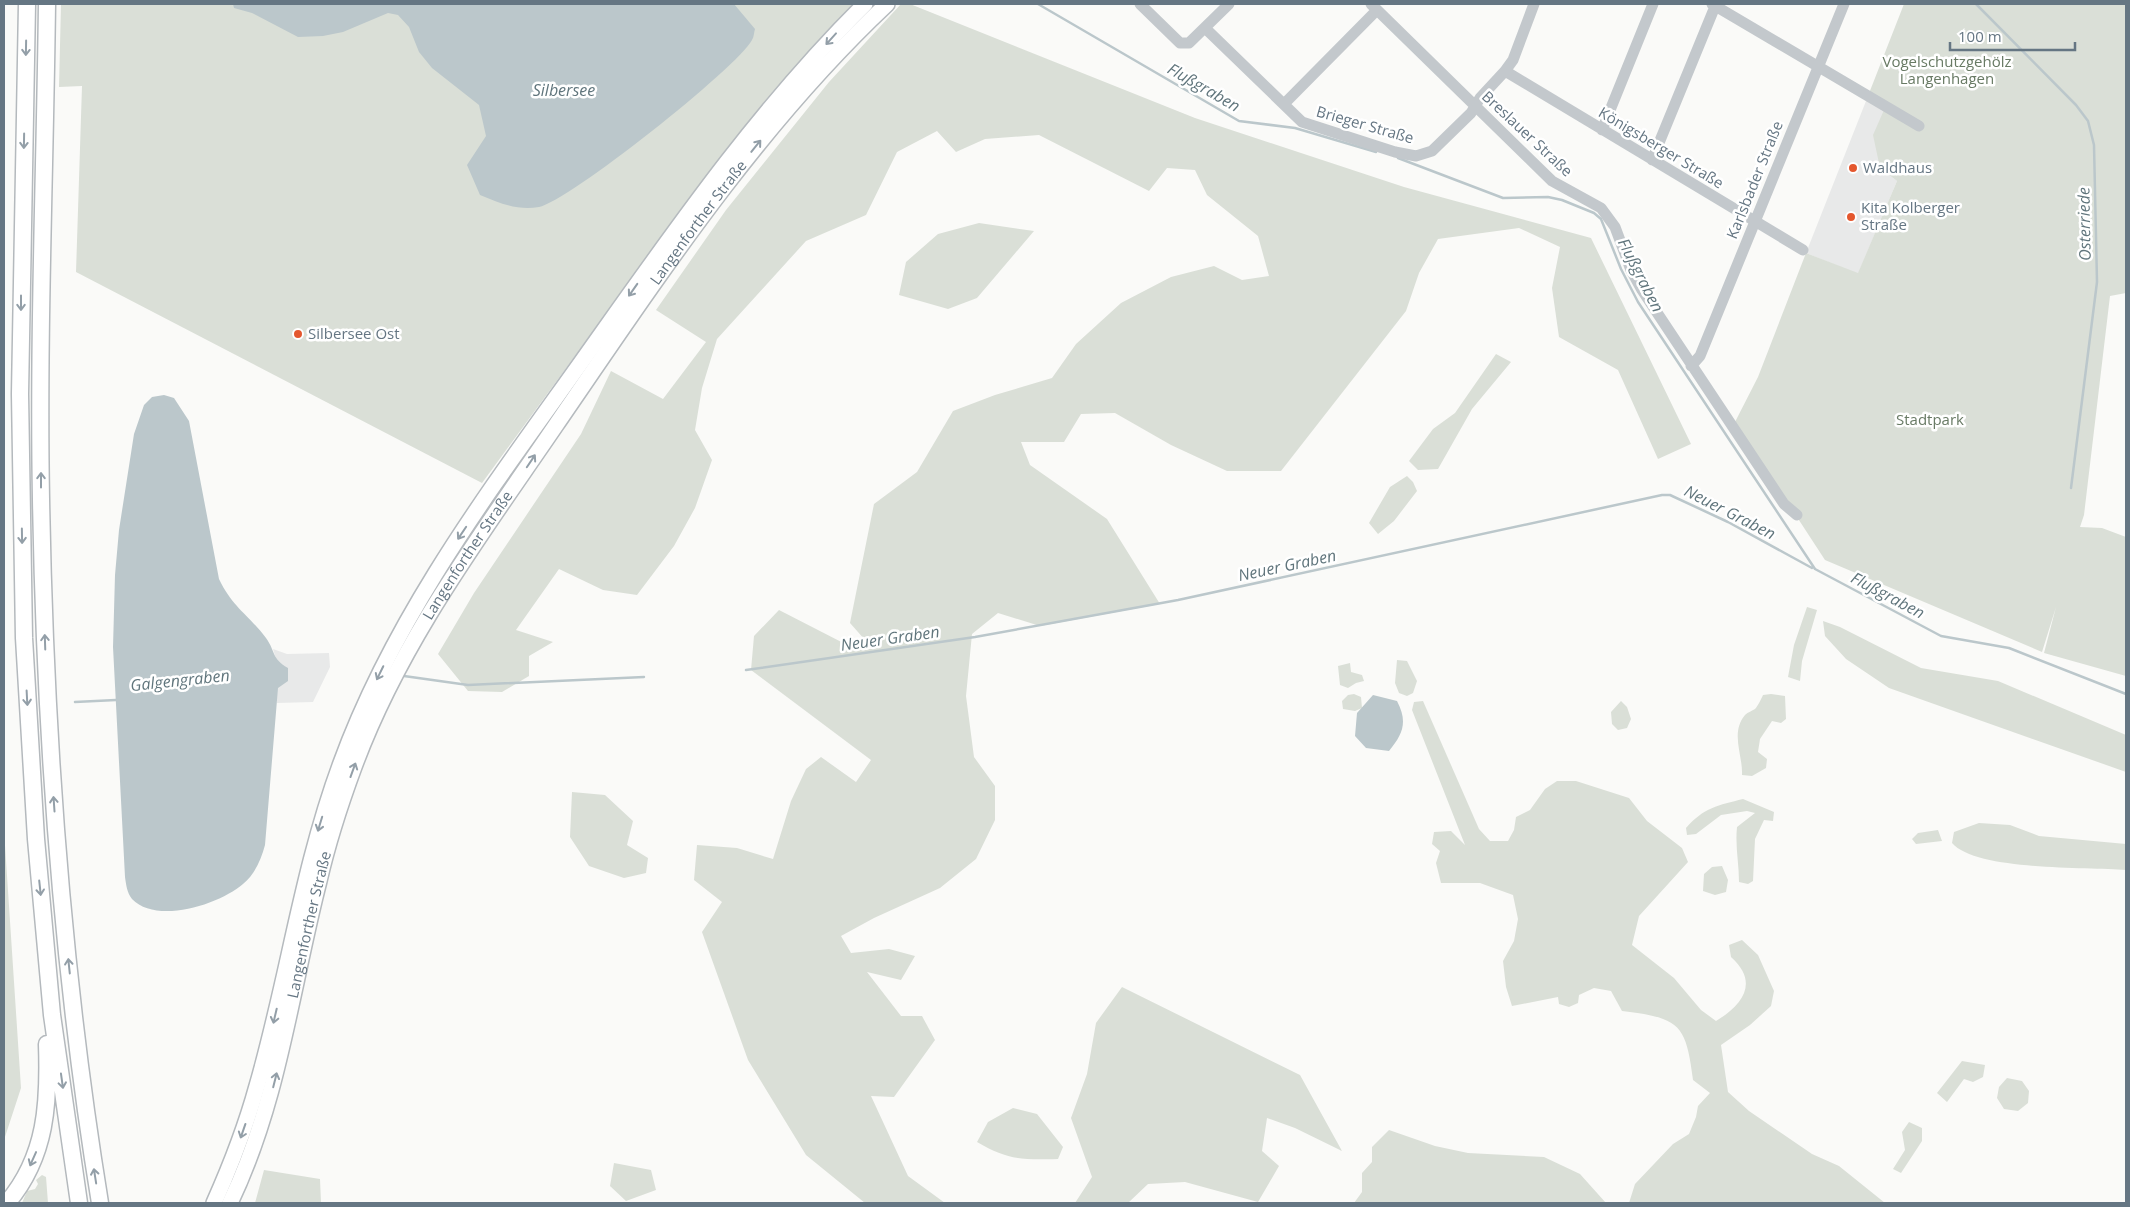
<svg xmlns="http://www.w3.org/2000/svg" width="2130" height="1207" viewBox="0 0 2130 1207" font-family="'Open Sans',sans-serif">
<rect width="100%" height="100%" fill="#fafaf8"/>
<path fill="#e8e9e9" d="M1866,101l18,9 -4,58 17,13 -39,93 -52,-21z
M273,649l14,5 42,-1 1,14 -17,35 -36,1v-41z"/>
<path fill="#dadfd7" d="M61,4h794l-157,184 -216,295 -406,-211 6,-186 -23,1z
M901,4h9l285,114 209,69 187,51 100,206 -33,15 -40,-89 -59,-33 -7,-49 8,-41 -41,-19 -81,11 -19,34 -13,38 -125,160h-54l-56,-26 -56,-32 -34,1 -17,28h-43l9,23 77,54 53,85 -120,22 -42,-13 -26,21 -6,62 8,61 21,29v34l-19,39 -36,29 -66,30 -33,18 10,17 38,-4 26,7 -14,24 -34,-8 34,44h21l13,24 -41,57 -23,-1 37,80 37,27h-80l-59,-48 -58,-95 -46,-128 20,-30 -28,-22 3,-35 40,3 36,11 18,-58 15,-32 15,-12 35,25 15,-22 -120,-90 3,-34 25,-26 76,39h18l-23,-26 24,-119 43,-32 36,-61 42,-16 57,-17 24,-34 45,-41 50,-26 43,-11 28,14 27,-4 -11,-40 -51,-41 -12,-25 -28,-2 -18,23 -110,-56 -54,4 -29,13 -19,-21 -40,21 -31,63 -60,26 -89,98 -15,49 -7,42 17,30 -17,48 -21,38 -37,49 -34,-5 -44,-21 -43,61 37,12 -24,14v20l-27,16 -34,-1 -30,-37 36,-61 107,-159 30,-63 52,28 43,-57 -50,-32 70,-100 103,-128z
M1904,4h222v289l-16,3 -26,219 -4,12 22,1 24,9v139l-82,-23 12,-46 -14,45 -217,-92 -90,-138 23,-45 48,-124 52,20 39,-92 -17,-13 -7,-33 11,-25 -18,-9z
M979,223l55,8 -57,67 -29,11 -49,-14 7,-33 32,-28z
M1496,354l15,8 -39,47 -34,60 -20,1 -9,-9 24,-32 22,-16z
M1407,476l6,6 4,9 -23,30 -16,13 -9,-11 21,-36z
M1807,607l10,3 -15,51 -2,20 -12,-4 6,-32z
M1823,621l17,6 81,41 77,13 128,54v37l-237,-84 -43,-29 -21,-23z
M1397,660l10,1 10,20 -4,12 -6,3 -8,-3 -4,-10z
M1350,663l1,9 11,3 2,6 -8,2 -8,5 -8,-3 -2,-19z
M1354,694l7,3 1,11 -7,3 -12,-2 -1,-8 6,-6z
M1771,694l14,2 1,23 -5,4 -9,-2 -12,18 -2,13 9,7 -1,9 -14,8 -10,-1c1,-20 -12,-42 3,-60 3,-3 7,-4 10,-6 3,-3 6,-10 8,-14z
M1423,701l56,128 11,12h18l6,-11 2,-13 14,-7 15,-21 12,-8h19l53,17 18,23 35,27 6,14 -49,54 -7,29 42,33 27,32 15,11c26,-16 44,-38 15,-64l-2,-12 13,-5 16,15 16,36 -3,15 -21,19 -29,20 7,47 21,19 63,43 27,12 46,37h-256l6,-19 38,-40 16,-10 7,-17 2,-11 12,-13 -17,-13c-7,-57 -14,-62 -71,-69l-11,-20 -17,-3 -15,7 -1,8 -9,4 -10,-3 -1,-7 -46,9 -6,-19 -3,-26 11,-20 4,-22 -5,-24 -33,-12h-39l-5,-20 4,-12 -8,-7 2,-12 17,-1 14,14 -53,-135 2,-8z
M1621,701l6,6 4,12 -4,9 -9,2 -6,-6 -1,-12z
M572,792l33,3 28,26 -6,24 21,13 -2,15 -22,5 -35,-12 -19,-29z
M1743,799l31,13 -1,9 -9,-1 -9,19 -2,42 -5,3 -9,-2c0,-19 -4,-36 -2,-55l18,-14 -8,-2 -26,4 -25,19 -9,1 -1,-7c17,-20 33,-23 57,-29z
M1979,823l31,2 29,11 87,8v26c-39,-3 -150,1 -174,-27l2,-11z
M4,830l17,258 -17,52z
M1938,830l4,11 -26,3 -4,-5 6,-6z
M1722,866l6,14 -2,12 -11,3 -12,-4 1,-17 8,-7z
M1122,987l178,88 42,76 -47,-23 -28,-10 -5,33 17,15 -21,36 -73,-20 -37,2 -20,19h-53l17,-26 -21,-59 16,-44 9,-51z
M1962,1061l23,4 -2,12 -10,5 -9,-3 -17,23 -10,-9z
M2007,1078l15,3 7,10 -1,12 -10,8 -14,-2 -7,-11 2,-11z
M1013,1108l24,6 26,33 -5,12c-35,1 -51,1 -81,-17l11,-20z
M1909,1122l13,6v13l-21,32 -8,-4 12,-19 -3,-18z
M1389,1130l46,16 33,7 76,4 36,17 26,29h-252l8,-11v-19l10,-11v-15z
M614,1163l37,7 5,20 -30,11 -16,-15z
M264,1170l56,9 1,24h-66z
M42,1175l4,2 2,26h-26l5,-12 8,-2 3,-5 -2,-4z"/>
<path fill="#bbc7cb" d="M233,4h501l21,25c-1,3 -1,8 -3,11 -14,27 -184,162 -213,167 -21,4 -40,-4 -59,-12l-13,-30 19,-29 -7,-31 -47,-37 -13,-16 -10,-25 -11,-12 -10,-2 -45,19 -20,4 -25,1 -46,-24 -18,-5z
M164,395l10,3 15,23 30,158c14,29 29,35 47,59 10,14 5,20 22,30v13l-10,7 -13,157c-4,15 -10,29 -22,39 -23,20 -86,41 -111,15 -5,-6 -6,-15 -7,-22l-12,-230 2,-72 4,-45 15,-96 10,-29 8,-8z
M1373,695l24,6c11,21 6,33 -8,50l-23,-3 -11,-12 2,-23z"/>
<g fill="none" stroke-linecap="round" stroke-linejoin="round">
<path stroke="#bbc7cb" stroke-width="2.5" d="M1038,4l201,117 56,7 81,24
M1976,4l100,101 12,16 6,24 3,137 -26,206
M1398,158l105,40 45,-1 14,3 32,13 7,6 20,50 17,33 177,267 126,67 68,12 117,46
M746,670l229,-33 203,-37 484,-105h8l58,27 84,46
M404,676l64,9 176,-8
M75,702l41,-2"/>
<g stroke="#b5babe" stroke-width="18">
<g id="major">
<path d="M214,1203c17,-38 32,-77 43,-117 31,-107 45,-218 84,-323 54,-148 149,-273 239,-399 89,-125 176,-252 285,-360"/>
<path id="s1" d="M230,1203c49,-102 61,-213 89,-322 9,-39 21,-76 35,-114 46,-125 127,-232 202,-342 101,-147 200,-298 331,-421"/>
</g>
</g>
<g stroke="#b4b9bd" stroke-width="19">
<path id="highway" d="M27,4l-7,390 4,244 12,201 16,176 27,188
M47,4c-2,165 -9,330 -6,495 4,236 21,472 59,704
M7,1203c40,-47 42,-101 40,-159"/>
</g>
<path stroke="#c3c8cc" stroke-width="11" d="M1140,4l40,39h9l40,-39
M1371,4l181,177 49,27 14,19 16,43 11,20 142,214 13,11
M1712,4l207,122
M1205,28l97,94 93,30 21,4 16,-5 39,-38 9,-15 25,-27 8,-11 21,-56
M1505,71l298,179
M1284,104l93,-94
M1602,130l51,-126
M1652,160l64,-156
M1691,366l9,-10 144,-352"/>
<use href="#major" stroke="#fff" stroke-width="15"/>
<use href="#highway" stroke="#fff" stroke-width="16"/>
</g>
<defs><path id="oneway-shaft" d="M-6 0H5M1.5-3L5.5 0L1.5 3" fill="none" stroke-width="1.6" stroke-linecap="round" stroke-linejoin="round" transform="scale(1.25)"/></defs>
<g stroke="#939fa8">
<use href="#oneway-shaft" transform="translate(831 39) rotate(132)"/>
<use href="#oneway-shaft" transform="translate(26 48) rotate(91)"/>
<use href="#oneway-shaft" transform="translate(24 141) rotate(91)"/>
<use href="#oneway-shaft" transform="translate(756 146) rotate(-51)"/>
<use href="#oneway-shaft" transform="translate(633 290) rotate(125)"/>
<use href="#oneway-shaft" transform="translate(21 303) rotate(90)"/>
<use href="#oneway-shaft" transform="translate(531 461) rotate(-56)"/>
<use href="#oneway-shaft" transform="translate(41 480) rotate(-90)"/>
<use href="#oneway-shaft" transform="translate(462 533) rotate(124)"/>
<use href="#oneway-shaft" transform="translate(22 536) rotate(89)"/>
<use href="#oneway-shaft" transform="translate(45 642) rotate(-92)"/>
<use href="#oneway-shaft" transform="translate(380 673) rotate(116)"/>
<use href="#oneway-shaft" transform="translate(27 698) rotate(87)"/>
<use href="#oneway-shaft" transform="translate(353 770) rotate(-70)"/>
<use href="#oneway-shaft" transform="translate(54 804) rotate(-94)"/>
<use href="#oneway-shaft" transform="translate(320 824) rotate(107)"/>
<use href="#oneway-shaft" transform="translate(40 888) rotate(84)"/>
<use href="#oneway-shaft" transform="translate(69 966) rotate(-96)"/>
<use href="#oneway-shaft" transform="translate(275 1016) rotate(103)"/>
<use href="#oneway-shaft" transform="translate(275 1080) rotate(-76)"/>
<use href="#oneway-shaft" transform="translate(62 1081) rotate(82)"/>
<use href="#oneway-shaft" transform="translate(243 1131) rotate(109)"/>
<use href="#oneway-shaft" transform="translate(33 1159) rotate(114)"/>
<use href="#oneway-shaft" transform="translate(95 1176) rotate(-99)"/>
</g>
<g fill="#e4572e" stroke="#fff" stroke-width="2">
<circle cx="1853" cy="168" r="5"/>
<circle cx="1851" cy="217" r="5"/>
<circle cx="298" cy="334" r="5"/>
</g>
<g text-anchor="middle" stroke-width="5" stroke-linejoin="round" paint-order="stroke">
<g font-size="15" fill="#687a64" stroke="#fff">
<text x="1947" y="67">Vogelschutzgehölz<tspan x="1947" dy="17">Langenhagen</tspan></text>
<text x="1930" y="425">Stadtpark</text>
</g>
<g font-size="15" fill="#657683" stroke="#fff">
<text transform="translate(1365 125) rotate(16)" y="5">Brieger Straße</text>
<text transform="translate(1527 134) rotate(43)" y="5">Breslauer Straße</text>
<text transform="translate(1661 148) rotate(31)" y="5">Königsberger Straße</text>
<text transform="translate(1755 180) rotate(-68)" y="5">Karlsbader Straße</text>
<text dy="5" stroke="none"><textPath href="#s1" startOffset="1100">Langenforther Straße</textPath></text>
<text dy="5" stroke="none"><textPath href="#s1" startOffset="695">Langenforther Straße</textPath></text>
<text dy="5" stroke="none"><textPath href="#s1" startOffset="290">Langenforther Straße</textPath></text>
</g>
<g font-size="15" fill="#657683" stroke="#fff" text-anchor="start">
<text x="1863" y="173">Waldhaus</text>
<text x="1861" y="213">Kita Kolberger<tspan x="1861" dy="17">Straße</tspan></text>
<text x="308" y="339">Silbersee Ost</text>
</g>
<g font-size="16" font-style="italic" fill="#60757c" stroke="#fff">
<text transform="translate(1204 87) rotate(30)" y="6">Flußgraben</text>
<text x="564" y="96">Silbersee</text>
<text transform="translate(2084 224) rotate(-91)" y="6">Osterriede</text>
<text transform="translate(1641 275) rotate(63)" y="6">Flußgraben</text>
<text transform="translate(1730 512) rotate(27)" y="6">Neuer Graben</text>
<text transform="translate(1287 565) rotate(-12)" y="6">Neuer Graben</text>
<text transform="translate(1888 595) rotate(28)" y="6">Flußgraben</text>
<text transform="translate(890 638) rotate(-8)" y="6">Neuer Graben</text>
<text transform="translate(180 680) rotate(-6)" y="6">Galgengraben</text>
</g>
</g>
<rect width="2130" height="1207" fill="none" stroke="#657683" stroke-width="10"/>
<path d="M1950 42v8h125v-8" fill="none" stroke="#657683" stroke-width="2.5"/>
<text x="1958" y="42" font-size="15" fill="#657683" stroke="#ffffff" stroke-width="4" paint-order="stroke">100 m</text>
</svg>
